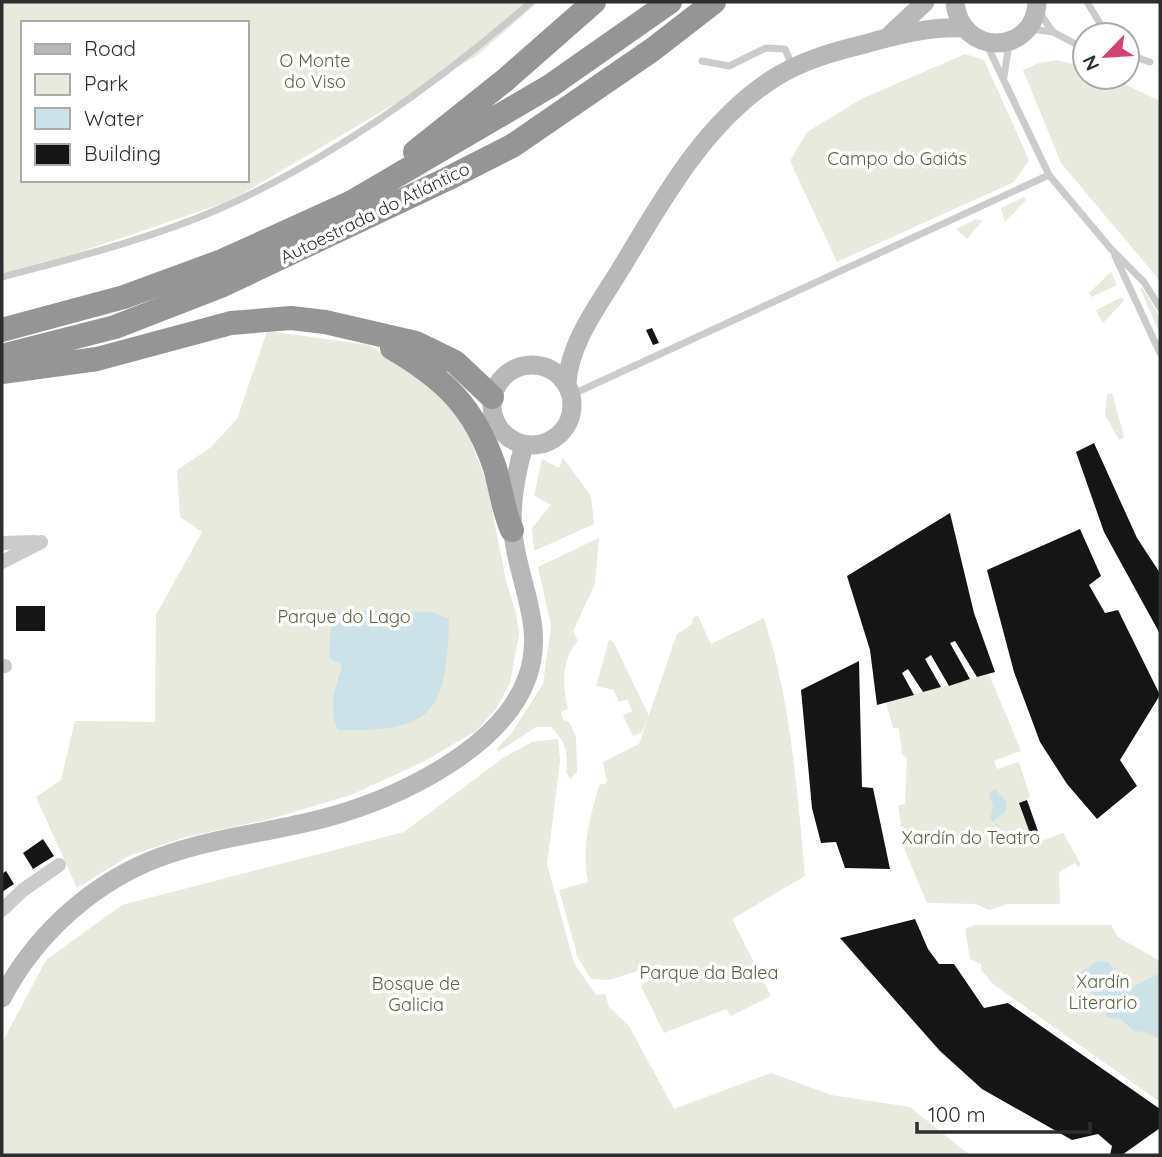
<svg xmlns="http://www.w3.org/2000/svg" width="1162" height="1157" viewBox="0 0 1162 1157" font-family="Quicksand,sans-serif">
<rect width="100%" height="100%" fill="#fff"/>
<path fill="#e7eadd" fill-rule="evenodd" d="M2,2h536l-60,53 -248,146 -159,54 -69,18zM23,23h224v157h-224z
M965,54l19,6 45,100 -15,22 -177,80 -47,-101 17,-29 54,-33z
M1056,60l29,7v10h24l51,24v180l-99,-118 -38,-93 16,-7z
M1024,197l2,3 -21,22 -4,-14z
M976,219l6,2 -15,18 -11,-10z
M1111,272l6,13 -26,12 -2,-4z
M1142,287l18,30v17l-20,-45z
M1122,297l2,4 -21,22 -7,-13z
M267,331l102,14 48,30 33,31 20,33 17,45 19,97 10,32 3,21 -9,49 -14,26 -20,22 -53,31 -72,33 -81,24 -84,18 -57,19 -52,32 -41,-91 25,-17 14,-59 80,1 1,-107 46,-83 -22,-15 -3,-47 33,-22 27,-29z
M1112,393l12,44 -5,3 -14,-25 2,-20z
M563,458l28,38 3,28 -60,27 -2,-23 19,-23 -17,-9 8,-37 17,9z
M599,538l-4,46 -22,47 5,10c-17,19 -16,45 -10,68l-7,3 2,8 6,2 7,14 1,36 -7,7 -4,-7c3,-19 -1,-31 -15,-45h-15l-38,25 -1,-4 14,-14 32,-50 8,-58 -13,-59z
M698,616l13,28 53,-26c27,85 33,170 41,258l-73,43 39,77 -40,20 -5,-7 -62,24 -23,-47 21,-16 -2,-6 -51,16 -18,-1 -13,-21 -19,-68 29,-8c-7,-34 2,-64 11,-97l8,-2 -4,-21 36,-18 38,-110 15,-10 1,-7z
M609,640l5,3 35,73 -7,16 -9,4 -10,-21 9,-4 -5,-12 -8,3 -5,-12 -18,-4z
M989,674l32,77 -27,10 3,8 22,-7 11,34 -3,4 14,41 22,-8 18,32 -3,2 -3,-4 -16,9 1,32h-53l-18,6 -13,-6 -49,-1 -22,-52 -7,-46 7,-1 2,-45 -5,-5 -3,-26h-6l-7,-26z
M558,739l2,22 -13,103 27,99 22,32 9,-1 4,13 20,19 45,83 97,-36 60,22 79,12 60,48h-968v-112l44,-83 76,-55 282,-73 99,-74 29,-16z
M975,925h136l7,12 42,24v141l-167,-118 -12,-14v-6l-11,-5 -5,-30z"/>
<path fill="#cbe3e8" d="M348,610l84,2 17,7c-3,93 -14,113 -111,111 -11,-23 -2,-42 4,-65l-13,-7 2,-43z
M995,789l12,14 -1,8 -13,10 -3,-2 3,-12 -4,-13z
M1097,961l11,1 25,25 27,-14v66l-15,-7 -11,-1 -14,-12 -14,-2v-9l-30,-32z"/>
<path fill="#151515" d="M652,328l7,15 -6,2 -7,-15z
M1094,443l43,95 23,35v61l-56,-102 -28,-80z
M950,513l24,100 21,59 -18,5 -22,-36 -5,2 20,36 -21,7 -18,-31 -6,4 16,28 -18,5 -15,-23 -6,4 12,22 -37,10 -7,-55 -23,-74z
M1080,529l21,47 -12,9 16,28 13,-3 42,85 -40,65 17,26 -40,33 -30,-35 -27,-42 -26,-70 -27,-102z
M16,606h29v25h-29z
M859,661l3,126 11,1 17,81 -45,-1 -9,-26 -15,1 -9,-35 -11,-118z
M1027,800l12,34 -8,2 -12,-33z
M43,839l11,17 -21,13 -10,-16z
M6,871l8,13 -12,8v-18z
M915,919l13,30 11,15h15l30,44 24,-5 152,106v19l-38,27h-12l2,-9 -14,-12 -26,6 -90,-51 -42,-38 -100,-113z"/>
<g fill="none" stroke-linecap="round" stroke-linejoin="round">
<path stroke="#cbcbcb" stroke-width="7" d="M1087,2l20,33
M1039,12l14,20
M1031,29l22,3 32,17
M987,45l62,130 62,74 33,33 16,26
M1127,54l23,8
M702,61l27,5 37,-18 19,1 8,18
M1004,77l5,-34
M1115,256l45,97
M2,277c72,-19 148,-38 217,-68 115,-51 218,-125 312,-207
M571,395l478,-220"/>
<path stroke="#cbcbcb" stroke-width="14" d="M2,543l33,-1
M2,562l39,-20
M2,666h3
M2,910l21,-20 36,-25"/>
<path stroke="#b8b8b8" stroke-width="19" d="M955,2c5,55 80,54 82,0
M889,36l36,-34
M492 405a40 40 0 1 1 80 0a40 40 0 1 1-80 0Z
M567,383c3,-43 34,-81 56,-118 40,-66 81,-141 148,-185 29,-19 61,-28 94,-36 31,-9 66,-18 99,-16
M2,998c34,-65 94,-119 164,-143 51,-18 107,-23 159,-37 71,-19 176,-68 202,-140 19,-52 -9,-95 -14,-145 -3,-29 3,-60 11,-88"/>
<path stroke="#959595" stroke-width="24" d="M415,152l89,-71 90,-79
M2,330l122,-33 98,-36 128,-58 200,-117 120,-84
M392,348c53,31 83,60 103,120 6,21 8,42 17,62
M2,356l113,-29 108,-42 224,-106 65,-33 140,-96 62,-48
M2,372l95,-13 134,-36 60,-5 34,4 91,21 39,19 37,35"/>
</g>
<g text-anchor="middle" stroke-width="7" stroke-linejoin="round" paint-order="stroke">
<g font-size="18" fill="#5a6540" stroke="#fff">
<text x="315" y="67">O Monte<tspan x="315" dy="21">do Viso</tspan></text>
<text x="897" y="165">Campo do Gaiás</text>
<text x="344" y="623">Parque do Lago</text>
<text x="971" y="844">Xardín do Teatro</text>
<text x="709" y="979">Parque da Balea</text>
<text x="1103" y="988">Xardín<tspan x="1103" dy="21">Literario</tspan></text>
<text x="416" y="990">Bosque de<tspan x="416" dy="21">Galicia</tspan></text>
</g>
<g font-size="18" fill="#2e2e2e" stroke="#fff">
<text transform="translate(375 213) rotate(-26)" y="6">Autoestrada do Atlántico</text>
</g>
</g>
<rect width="1162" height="1157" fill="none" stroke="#2e2e2e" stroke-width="7"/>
<rect x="21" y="21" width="228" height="161" fill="#ffffff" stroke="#ababab" stroke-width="2"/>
<rect x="35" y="44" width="35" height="10" fill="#b8b8b8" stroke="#ababab" stroke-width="2"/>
<text x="84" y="56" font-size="21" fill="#2e2e2e">Road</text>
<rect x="35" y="74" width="35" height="21" fill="#e7eadd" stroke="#ababab" stroke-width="2"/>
<text x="84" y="91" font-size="21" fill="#2e2e2e">Park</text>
<rect x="35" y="108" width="35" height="21" fill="#cbe3e8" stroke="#ababab" stroke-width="2"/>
<text x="84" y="126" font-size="21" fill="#2e2e2e">Water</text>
<rect x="35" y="144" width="35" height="21" fill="#151515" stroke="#ababab" stroke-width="2"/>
<text x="84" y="161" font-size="21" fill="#2e2e2e">Building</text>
<g transform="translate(1106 56) rotate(245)"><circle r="33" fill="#ffffff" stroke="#ababab" stroke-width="2"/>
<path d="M0-5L12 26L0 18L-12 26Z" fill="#d3426e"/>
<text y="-10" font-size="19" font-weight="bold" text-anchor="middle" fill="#2e2e2e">N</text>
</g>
<path d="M917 1122v10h173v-10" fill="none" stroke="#2e2e2e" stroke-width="3.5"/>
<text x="928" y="1122" font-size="21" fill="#2e2e2e" stroke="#ffffff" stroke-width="5" paint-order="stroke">100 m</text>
</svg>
